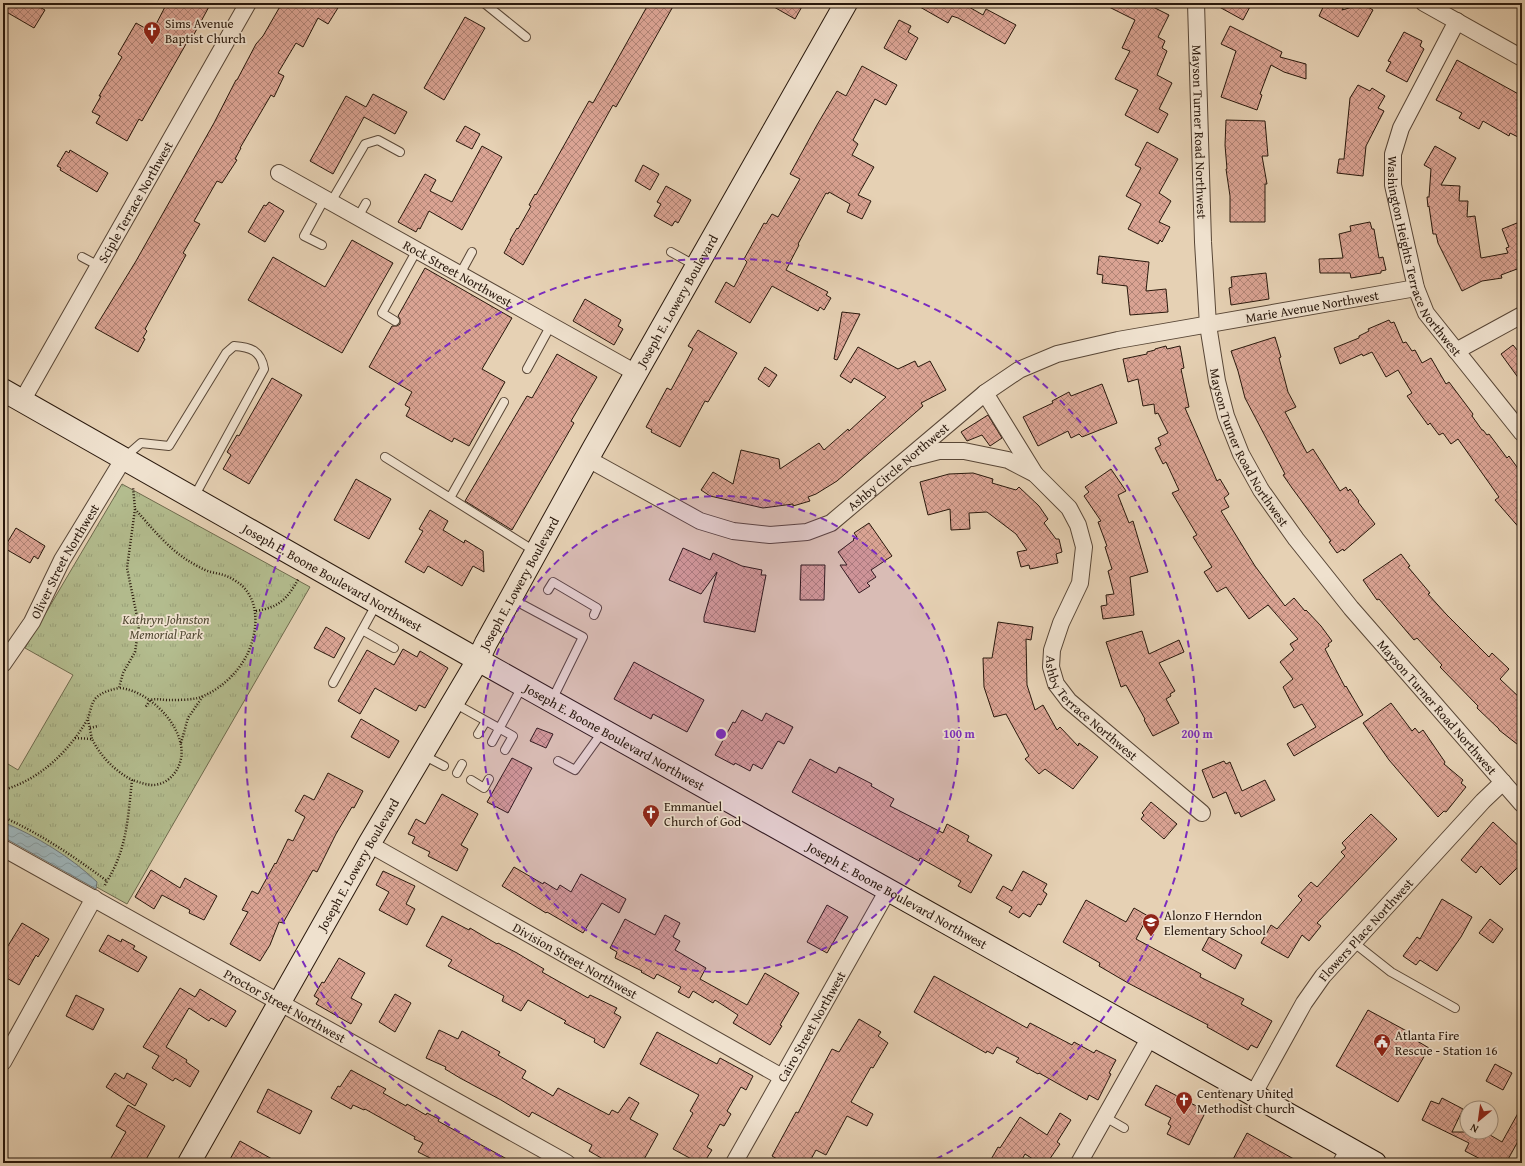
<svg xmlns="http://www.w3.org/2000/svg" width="1525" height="1166" viewBox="0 0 1525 1166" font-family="'Gentium Book Plus',serif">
<defs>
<pattern id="park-tufts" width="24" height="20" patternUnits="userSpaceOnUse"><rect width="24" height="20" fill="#b3bc8e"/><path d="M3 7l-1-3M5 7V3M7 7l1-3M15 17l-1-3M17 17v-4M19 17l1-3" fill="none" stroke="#9aa179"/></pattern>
<pattern id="water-waves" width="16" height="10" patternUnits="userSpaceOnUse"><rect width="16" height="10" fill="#9db4b9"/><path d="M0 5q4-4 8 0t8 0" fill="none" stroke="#879a9e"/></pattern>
<pattern id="building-cross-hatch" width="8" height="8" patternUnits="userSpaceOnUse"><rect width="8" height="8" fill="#daa393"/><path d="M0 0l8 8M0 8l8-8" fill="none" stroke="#b18476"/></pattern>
</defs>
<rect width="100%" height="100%" fill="#e6d1b4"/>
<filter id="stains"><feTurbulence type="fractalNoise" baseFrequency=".005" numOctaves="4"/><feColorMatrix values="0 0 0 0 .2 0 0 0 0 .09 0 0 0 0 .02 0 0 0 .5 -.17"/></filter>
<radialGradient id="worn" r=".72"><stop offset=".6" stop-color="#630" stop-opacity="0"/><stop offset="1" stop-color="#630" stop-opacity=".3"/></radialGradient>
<path fill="url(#park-tufts)" stroke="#6e6a4d" d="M122,484l188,103 -183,317 -124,-69v-74l15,9 55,-95 -48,-27z"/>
<path fill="url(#water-waves)" stroke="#6f7674" d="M3,822c33,14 68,35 94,60l-1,7 -93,-52z"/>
<path fill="url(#building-cross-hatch)" stroke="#29180c" d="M3,3h29l13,7 -11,18 -31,-18z
M167,3h44l-19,35 -2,-1 -48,84 -3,-2 -12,22 -31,-18 4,-7 -8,-4 9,-16h-2l23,-39 -4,-3 18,-31 16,9z
M282,3h59l-13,21 -10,-6 -15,29 -7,-4 -18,30 6,3 -10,21 -3,-2 -31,53h1l-6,11 2,1 -15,23 -5,-2 -23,40 6,3 -17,29 3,2 -41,74 2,2 -4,7 2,1 -7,13 -43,-24 41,-67 78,-138 22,-43h1l19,-36 7,-8z
M649,3h26l-59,104 -3,-2 -90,160 -19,-12 7,-13h-1l7,-12 1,1 13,-23 -2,-1 6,-11 1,1 53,-94 4,2z
M767,3h37l-9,16z
M913,3h49l21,12 3,-6 30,16 -11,19 -47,-26 -6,-2 -4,7z
M1101,3h44l24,12 -11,22 7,4 -3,7 5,3 -10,24 15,8 -13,26 9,5 -10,19 -33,-18 13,-25 -23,-11 15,-28 -8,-3 13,-28z
M1212,3h40l-9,17z
M1325,3h21l-4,7 21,-6 10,6 -15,27 -39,-21z
M465,17l20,11 -41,72 -20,-12z
M899,20l12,6 -3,6 10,6 -12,22 -22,-12z
M1230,26l52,26 -2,5 26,7v15l-22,-7 -13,-7 -11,29 2,1 -5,15 -36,-13 15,-46 -15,-7z
M1404,32l18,9 -2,5 4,3 -17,33 -21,-11 5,-9 -3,-1z
M1457,60l65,36v43l-12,-6 -1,3 -26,-15 -4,8 -20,-11 3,-5 -26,-13z
M862,66l35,19 -11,20 -11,-6 -22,41 5,4 -6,11 22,12 -16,28 13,6 -9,18 -15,-7 3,-8 -21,-12 -1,2 -2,-1 -28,51 1,1 -13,25 42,22 -2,3 5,3 -7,12 -4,-3 -2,4 -46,-25 -22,37 -35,-21 11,-20 8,5 13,-25 -3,-3 20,-36 2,1 6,-10 6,3 22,-38 -10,-5 27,-49 20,-34 9,5z
M1358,85l12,6 2,-3 13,8 -7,12 6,3 -18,35 -3,30 -26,-3 2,-14h5l6,-61z
M373,94l34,18 -12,22 -31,-17 -31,57 -23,-13 36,-65 20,11z
M1226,120l39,1 3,35h-6l5,28h-2v38h-35v-26l-4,-27h1l-2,-24z
M465,126l15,8 -8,15 -16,-8z
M1147,142l31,17 -19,34 12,8 -12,21 11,5 -8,15 -2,-2 -2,4 -30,-15 13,-25 -15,-8 15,-28 -6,-3z
M482,146l20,11 -40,73 -33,-19 -9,18 -2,-1 -2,4 -18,-10 27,-48 11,6 -6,11 22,11z
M1435,146l21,12 -15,27 19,1 -1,15h9l-1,16 8,-1 6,42 27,-5 -2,-5 3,-1 -7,-18 20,-8v58h-2l-3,-10 -16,6 1,3 -20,3 -20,10 -24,-48 -2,-9h-3l-4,-28 -1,1 -1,-10h2l2,-28 -7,-4z
M70,150l38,23 -11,19 -37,-22 1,-2 -4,-2 9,-15 3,2z
M643,165l16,9 -9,16 -15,-9z
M666,186l25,14 -13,23 -3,-2 -3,5 -18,-10 7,-12 -4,-2z
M269,202l15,9 -19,31 -17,-10 16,-27 2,1z
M1370,222l2,7h2l5,29 4,-1 3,13 -5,1v2l-30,5 -1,-5h-30l-1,-14 24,-1 -4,-24 12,-3 -1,-5z
M352,240l41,23 -51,90 -94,-53 25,-43 52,30z
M1099,256l50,6 -3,29 20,-2 2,23 -38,3 -3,-29 -25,-3 1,-8 -6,-1z
M425,268l87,50 -30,51 23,13 -36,64 -15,-8 -2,4 -46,-26 4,-8 -5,-3 7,-13 -43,-25 23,-41h5l3,-2v-5l-2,-3z
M1266,273l3,26 -38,6 -2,-17 3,-1 -1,-10z
M585,299l36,21 -3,6 5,3 -9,16 -41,-24z
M842,312l18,2 -23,46 -3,-1z
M1389,320l2,3 3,-1 9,21 3,-1 6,9 3,-1 7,13 9,-5 15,26 3,-2 24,32 -1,2 10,14h1l4,5 2,-1 18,24 2,-2 13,18v57l-27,-31 4,-3 -41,-58 -7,5 -8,-11 -4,2 -9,-12 -2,2 -21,-29 5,-3 -14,-23 -12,7 -14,-25 -9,4 -1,-2 -22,10 -6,-16 25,-10v-2l10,-5 -1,-2z
M698,330l39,23 -29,49 -3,-1 -25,46 -29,-15 1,-2 -6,-3 21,-39 4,2 22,-41 -5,-3z
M1275,337l6,20 -2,1 9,34 8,15 -11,5 22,41 6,-4 27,42 6,-4 2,4 2,-2 9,12 -1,1 17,22 -31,27 -1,-2 -6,4 -8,-11 2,-1 -39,-53 -9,-13 2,-1 -40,-76 -7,-27 -7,-20z
M1513,345l9,11v27l-21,-29z
M1166,346l1,3 13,-3 4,22 -3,1 8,38 -4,1 32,73 3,-2 9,15 -5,4 5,9 -8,4 34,55 30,40 9,-8 11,13 1,-1 15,16 11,15 -4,3 1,2 -4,3 20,38 1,-1 17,29 -69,41 -7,-12 29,-17 -14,-23 -8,4 -11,-21 10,-8 -13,-17 14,-12 -4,-6 8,-5 -30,-34 -19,14 -23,-32 -9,5 -13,-20 8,-5 -19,-30 4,-2 -25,-42 7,-3 -13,-28 -3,2 -8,-16 6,-3 -3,-7 10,-5 -10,-20 -3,1 -1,-10 -11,2 -5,-27 -10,3 -5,-23 24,-5v-2l8,-2v-1z
M858,347l40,22 17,-8 3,6 12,-6 16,29 -25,13 2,3 -86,75 -21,13 -8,3 2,4 -17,5v-2l-30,4 -53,-12 -9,-6 12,-18 20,12 8,-34 38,9 1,10 39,-26 5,7 24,-21 1,2 37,-34 -32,-19 -3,5 -11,-7z
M557,354l40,23 -26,44 3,2 -62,107 -47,-29 62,-105 5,2z
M765,367l12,8 -8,12 -11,-8z
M272,378l30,17 -53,89 -26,-15 8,-14 -4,-3 10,-17 2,1z
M1102,384l15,39 -35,14 -3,-3 -8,4 -3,-7 -30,15 -15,-29 30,-14 -1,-2 17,-9 2,4z
M988,415l14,23 -12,8 -8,-11 -15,6 -6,-9z
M1111,469l15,22 -8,4 11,28 4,-2 15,51 -18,5 4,38 -31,4 -2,-13 6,-1 -1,-10 8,-1 -6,-23 4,-2 -7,-22 2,-1 -9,-24 3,-1 -17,-25 5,-4 -4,-5z
M973,473l20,6 -1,4 24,7 3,-3 20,19 9,13 -4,4 12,16h3l3,13 -6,2 2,9 -28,6 -1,-4 -8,2 -4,-15 10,-2 -11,-16 -29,-22 -18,1 1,16 -19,1 -1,-21 -22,6 -8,-33 29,-8z
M356,479l35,20 -22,40 -35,-19z
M430,510l18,11 -5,9 21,13 1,-3 18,11 1,21 -11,-6 -11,20 -34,-20 -4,7 -19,-11 18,-31 -4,-2z
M869,523l23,33 -21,14 5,7 -9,6 3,3 -11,7 -19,-28h7l-9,-13 16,-12 -1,-1 4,-2 -3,-4z
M16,528l29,18 -7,13 -4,-3 -4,7 -26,-15z
M683,548l27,12 3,-7 29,13 20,4 -1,5h5l-11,57 -51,-10v-5l13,-45 -16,22 -32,-14z
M1401,554l9,12 -2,1 22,26 -2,1 18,20 43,43 3,-4 17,16 -9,10 22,21v48l-23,-18v-1l-22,-21 1,-2 -38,-39 2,-2 -25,-27 -3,2 -35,-41 -2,1 -14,-20z
M801,565h24l-1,35h-24z
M998,622l35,5 -2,13 -5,-1 1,46 8,25 8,-5 14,25 3,-3 18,19 1,-3 19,14 -25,32 -28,-20 -6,5 -14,-15 4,-3 -23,-42 -12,3 -10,-30 -1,-29h9z
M326,627l19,11 -11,20 -20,-10z
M1142,631l7,23 30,-14 5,12 -25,11 16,28 -5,3 1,2 -5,3 13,24 -26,13 -9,-16 1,-1 -19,-34 -5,2 -15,-45z
M403,649l14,8 3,-6 28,17 -23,40 -6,-3 -3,6 -41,-23 -15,26 -22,-13 29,-51 27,15z
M634,662l70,38 -17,32 -34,-18 -2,5 -37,-20z
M1391,703l21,28 3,-3 4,5 4,-3 22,32 -1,2 19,16 -2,3 5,4 -20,25 -2,-1 -6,6 -49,-57 -26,-37z
M742,710l20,11 4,-8 27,14 -9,17 -6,-3 -16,28 -9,-5 -3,7 -15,-8 -1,2 -19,-10 18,-33 2,1z
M361,719l38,22 -10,17 -38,-21z
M537,728l16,6 -7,14 -16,-7z
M512,758l20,10 -24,45 -21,-11z
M810,759l26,14 3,-6 33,17 -1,2 23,13 -4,7 53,27 4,-9 22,12 -2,5 25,14 -21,38 -13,-7 3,-5 -41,-23 -1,3 -127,-69z
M1224,761l2,3 4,-2 12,29 23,-11 10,20 -34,17 -2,-5 -4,2 -9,-22 -13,6 -11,-28z
M328,773l35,18 -9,17 -2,-1 -16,27 -19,38 -4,-2 -30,53 -4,-1 -9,23 -10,16 -30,-17 18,-32 -6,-2 10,-19 6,3 17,-31 1,1 12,-25 5,2 12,-24 -10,-6 9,-16 10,5z
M442,794l36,20 -17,31 7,4 -11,22 -29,-15 2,-4 -18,-9 3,-6 -7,-3 8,-15 9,5z
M1151,802l26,22 -13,15 -23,-20 3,-4 -2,-2z
M1371,814l26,25 -80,84 4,3 -12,15 -7,-6 -14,23 -27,-15 10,-18 6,4 25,-29 -4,-4 13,-14 6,5 28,-31 -4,-4 5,-4 -4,-5z
M1493,822l29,27v14l-22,22 -19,-19 -5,7 -15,-13z
M514,867l29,17 1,-2 13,8 3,-5 11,7 10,-18 45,25 -7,14 -17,-10 -19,30 -36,-21 -1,1 -44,-27z
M151,870l29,18 5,-10 32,18 -13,24 -15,-7 1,-3 -28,-15 -8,14 -19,-12z
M383,871l32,15 -9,18 9,5 -8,16 -28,-15 10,-18 -13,-7z
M1023,871l24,13 -4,7 4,3 -6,11 -3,-1 -8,13 -7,-4 -4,5 -10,-6 3,-5 -16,-9 7,-12 9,5z
M1442,899l30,18 -11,20 -24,34 -17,-11 -4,5 -13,-9 14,-19 3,2z
M1086,900l40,22 8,-14 14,8 -12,23 65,35 -1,3 44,22 -3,5 31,17 -15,27 -6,-3 -3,5 -41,-23 1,-2 -80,-42 -29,-17 1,-3 -37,-21z
M827,905l21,12 -21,36 -20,-11z
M665,915l15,8 -7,14 7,4 -5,9 31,18 -6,11 47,26 18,-32 34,20 -19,32 2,1 -12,19 -37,-22 5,-8 -23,-15 -2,3 -20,-12 -4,7 -11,-6 3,-5 -24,-13 -3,5 -13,-7 1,-1 -27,-13 2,-6 -7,-4 15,-29 30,16z
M442,916l27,14 1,-2 27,16 1,-1 19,10 27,16 -2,3 46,26 2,-3 27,13 -3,5 7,4 -17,31 -10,-6 1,-3 -31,-16 2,-2 -38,-21 -7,11 -19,-10 2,-5 -56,-30 4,-6 -26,-14z
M1490,919l13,10 -10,14 -14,-10z
M22,923l27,16 -11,18 -2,-2 -17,30 -16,-9v-22z
M108,935l13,7 1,-3 13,7 -2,3 14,8 -9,15 -39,-21z
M1209,937l33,18 -7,14 -33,-19z
M339,958l26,15 -14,25 11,6 -11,20 -35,-20 3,-5 -5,-3 8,-14 2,1z
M934,976l93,52 3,-5 42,22 2,-3 20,11 2,-3 20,10 -7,13 2,1 -13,26 -9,-5 -2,5 -48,-27 -1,1 -22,-12 3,-4 -22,-11 -4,7 -6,-3 -1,2 -72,-41z
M180,988l15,9 5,-8 36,22 -10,16 -15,-9 -2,3 -20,-13 -23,39 21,13 -1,2 13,9 -9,16 -15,-9 -2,3 -21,-13 7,-12 -16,-9z
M395,994l16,9 -16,29 -16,-10z
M76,995l28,14 -11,21 -27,-14z
M1368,1010l46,25 -2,3 17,10 -31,54 -62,-36z
M859,1019l22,13 -3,4 10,7 -15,25 -2,-1 -20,35 22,12 -6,12 -20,-10 -21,39 -10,-5 -7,13h-25l-12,-7 24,-44 2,1 34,-64 7,3z
M439,1030l19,9 4,-8 38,21 -2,3 28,16 -4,7 31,18 5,-8 51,27 3,-5 6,3 11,-16 10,6 -9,16 28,15 -16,29h-32l-21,-12 3,-6 -60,-33 -3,5 -28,-17 -41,-22 -15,-9 1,-2 -20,-9z
M657,1032l60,32 3,-6 33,18 -7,14 -5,-3 -14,24 4,3 -7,12 -4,-2 -13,23 5,3 -7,11 -6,-3 -2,4 -24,-13 20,-36 -3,-2 9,-16 -59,-31z
M1495,1064l17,9 -9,17 -17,-9z
M351,1070l35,19 -3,4 23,13 1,-2 19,11 1,-2 12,6 -1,2 76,42h-74l-22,-11 5,-9 -9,-4 1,-2 -50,-28 -1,1 -11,-5 -2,4 -20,-11 7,-12 2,1z
M115,1073l9,6 3,-6 20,11 -12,22 -29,-19z
M1156,1085l50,26 -17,34 -22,-11 4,-8 -3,-2 3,-6 -26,-13z
M268,1089l44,22 -12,23 -43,-22z
M1442,1098l21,11 -11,23h33l17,10 20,-36v28l-16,29h-18l-23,-12 4,-8 -47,-23 9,-19 8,3z
M128,1105l37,21 -21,37h-36l18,-31 -10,-6z
M1060,1113l11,7 -14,22 3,2 -13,19h-8l-14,-9 -5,9h-31l9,-16 2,1 20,-31 27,18z
M1247,1133l54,30h-70z
M240,1141l39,22h-51z"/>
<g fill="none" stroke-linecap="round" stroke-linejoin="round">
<g stroke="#584636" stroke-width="10">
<path id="service" d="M484,3l42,34
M331,202l34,-58 13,-4 22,12
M358,217l8,-14
M322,245l-18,-9 21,-38
M671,252l25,14
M82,257l17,9
M460,274l12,-22
M395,321l-13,-8 35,-63
M527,369l24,-44
M125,457l16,-14 28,3 57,-93 8,-7c17,1 27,5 30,23l-70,128
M385,457l151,95
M450,498l54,-96
M548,590l5,-8 44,26 -3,7
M512,599l71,38 -31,63
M362,630l32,18
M333,683l44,-80
M454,703l59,33 -8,14
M478,734l8,-13
M492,742l31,-57
M423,755l21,11
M558,761l17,9 28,-39
M457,773l5,-9
M471,780l13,8 5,-9
M1353,942l38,30 64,36
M1105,1117l19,11"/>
</g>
<g stroke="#584636" stroke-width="18">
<g id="minor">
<path id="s1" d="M1196,3l7,239 5,83 9,56 9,35 15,38 20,36 35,49 55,69 171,196"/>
<path d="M1424,3l98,55"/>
<path id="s2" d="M1457,21l-56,107 -8,26v31l23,103 10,25 96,120"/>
<path id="s3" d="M279,173l357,200"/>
<path d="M1456,351l66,-36"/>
<path d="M985,393l50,81"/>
<path id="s4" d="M22,401l226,-398"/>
<path id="s5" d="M912,458l27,-7h25l44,9 27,14 34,34 9,17 6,22 -4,36 -19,40 -9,27 -1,17 5,17 13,17 133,112"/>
<path id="s6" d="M588,459l112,62 33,10 37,4 37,-3 24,-9 154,-130 34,-23 38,-16 61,-14 298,-52"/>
<path id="s7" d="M3,664l29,-42 30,-62 62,-102"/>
<path id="s8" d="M369,844l413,233"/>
<path id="s9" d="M3,848l564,315"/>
<path d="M3,1062l91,-164"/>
<path id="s10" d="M1253,1095l51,-92 19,-27 160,-175 20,-19"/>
<path id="s11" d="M734,1163l154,-273"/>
<path d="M1079,1163l71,-126"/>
<path d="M1341,1163l8,-15"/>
</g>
</g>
<g stroke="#29180c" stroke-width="24">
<g id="secondary">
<path id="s12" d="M3,390l475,270 897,503"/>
<path id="s13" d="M189,1163l180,-319 109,-184 8,-17 107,-194 253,-446"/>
</g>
</g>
<path stroke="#29180c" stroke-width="2.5" stroke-dasharray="1 2" stroke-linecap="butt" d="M135,509c16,18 32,38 52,51 7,4 16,10 24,12 8,2 16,3 23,8 27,15 25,50 13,75 -10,19 -28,36 -49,43 -9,2 -21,2 -30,2 -7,0 -11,-2 -18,0l-5,8
M256,611c24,-4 31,-12 43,-33
M120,688c35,3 82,56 52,88 -4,5 -12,9 -19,9 -7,0 -14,-3 -21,-5
M88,720l4,19
M90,728l8,-2
M75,738l17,1c9,18 23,32 40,41 -4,37 -5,69 -25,101
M181,743l7,-25 15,-22
M3,790c36,-10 64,-37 83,-68 5,-8 4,-19 11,-25 7,-6 14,-7 22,-9l4,-15 12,-21 4,-26 -12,-58 8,-59 -2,-22
M3,817c38,17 70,39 104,64l-3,6"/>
<use href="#service" stroke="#efe1ce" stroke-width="8"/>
<use href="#minor" stroke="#efe1ce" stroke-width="16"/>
<use href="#secondary" stroke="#efe1ce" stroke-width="22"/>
</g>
<circle cx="721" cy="734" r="238" fill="#7b2cbf" fill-opacity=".12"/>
<g fill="none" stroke="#7b2cbf" stroke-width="2" stroke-dasharray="7 5">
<circle cx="721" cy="734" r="238"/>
<path d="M512 1162A476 476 0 1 1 930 1162"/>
</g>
<defs>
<g id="church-pin" transform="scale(0.9)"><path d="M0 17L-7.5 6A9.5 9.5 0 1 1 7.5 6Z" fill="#8f2418" stroke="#efe1ce"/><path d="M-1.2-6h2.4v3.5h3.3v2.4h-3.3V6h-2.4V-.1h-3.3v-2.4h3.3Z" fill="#fff"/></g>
<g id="school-pin" transform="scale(0.9)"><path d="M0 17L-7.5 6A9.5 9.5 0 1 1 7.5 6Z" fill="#8f2418" stroke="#efe1ce"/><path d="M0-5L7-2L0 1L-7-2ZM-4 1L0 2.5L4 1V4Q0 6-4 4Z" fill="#fff"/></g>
<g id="civic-pin" transform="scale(0.9)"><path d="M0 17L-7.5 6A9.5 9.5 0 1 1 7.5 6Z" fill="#8f2418" stroke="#efe1ce"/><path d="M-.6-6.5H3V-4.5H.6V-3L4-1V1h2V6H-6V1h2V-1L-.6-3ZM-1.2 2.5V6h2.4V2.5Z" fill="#fff"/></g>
</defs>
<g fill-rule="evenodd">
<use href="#church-pin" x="152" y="30"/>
<use href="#church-pin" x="651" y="813"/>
<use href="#school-pin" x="1151" y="922"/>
<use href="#civic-pin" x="1382" y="1042"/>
<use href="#church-pin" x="1184" y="1100"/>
</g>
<g text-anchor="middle" stroke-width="3.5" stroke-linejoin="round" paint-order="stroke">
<g font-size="13" fill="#29180c" stroke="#efe1ce" text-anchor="start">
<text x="165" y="28">Sims Avenue<tspan x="165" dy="15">Baptist Church</tspan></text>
<text x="664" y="811">Emmanuel<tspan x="664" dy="15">Church of God</tspan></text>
<text x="1164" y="920">Alonzo F Herndon<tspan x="1164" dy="15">Elementary School</tspan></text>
<text x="1395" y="1040">Atlanta Fire<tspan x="1395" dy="15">Rescue - Station 16</tspan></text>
<text x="1197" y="1098">Centenary United<tspan x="1197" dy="15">Methodist Church</tspan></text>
</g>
<g font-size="13" fill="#29180c" stroke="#efe1ce">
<text dy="5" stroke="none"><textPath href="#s1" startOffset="129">Mayson Turner Road Northwest</textPath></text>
<text dy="5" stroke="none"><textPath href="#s4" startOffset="229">Sciple Terrace Northwest</textPath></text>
<text dy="5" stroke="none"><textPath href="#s2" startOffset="257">Washington Heights Terrace Northwest</textPath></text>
<text dy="5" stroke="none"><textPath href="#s3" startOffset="205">Rock Street Northwest</textPath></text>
<text dy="5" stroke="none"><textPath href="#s13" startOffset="991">Joseph E. Lowery Boulevard</textPath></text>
<text dy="5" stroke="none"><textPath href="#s6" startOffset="806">Marie Avenue Northwest</textPath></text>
<text dy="5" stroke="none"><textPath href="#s1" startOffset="453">Mayson Turner Road Northwest</textPath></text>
<text dy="5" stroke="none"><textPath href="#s6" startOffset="350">Ashby Circle Northwest</textPath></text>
<text dy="5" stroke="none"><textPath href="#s7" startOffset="120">Oliver Street Northwest</textPath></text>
<text dy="5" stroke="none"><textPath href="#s12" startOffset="379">Joseph E. Boone Boulevard Northwest</textPath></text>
<text dy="5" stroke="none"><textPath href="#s13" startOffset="667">Joseph E. Lowery Boulevard</textPath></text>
<text dy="5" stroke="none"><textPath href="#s5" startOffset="402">Ashby Terrace Northwest</textPath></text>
<text dy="5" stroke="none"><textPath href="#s1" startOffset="777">Mayson Turner Road Northwest</textPath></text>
<text dy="5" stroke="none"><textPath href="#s12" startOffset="703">Joseph E. Boone Boulevard Northwest</textPath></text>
<text dy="5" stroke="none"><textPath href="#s13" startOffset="343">Joseph E. Lowery Boulevard</textPath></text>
<text dy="5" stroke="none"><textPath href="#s12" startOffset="1027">Joseph E. Boone Boulevard Northwest</textPath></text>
<text dy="5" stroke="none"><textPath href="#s10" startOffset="201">Flowers Place Northwest</textPath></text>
<text dy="5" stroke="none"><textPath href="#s8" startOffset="237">Division Street Northwest</textPath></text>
<text dy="5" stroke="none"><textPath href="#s9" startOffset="323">Proctor Street Northwest</textPath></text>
<text dy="5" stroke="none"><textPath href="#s11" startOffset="157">Cairo Street Northwest</textPath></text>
</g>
<g font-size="13" font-style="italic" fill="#524933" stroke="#efe1ce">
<text x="166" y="624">Kathryn Johnston<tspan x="166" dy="15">Memorial Park</tspan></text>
</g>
</g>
<circle cx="721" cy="734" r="6" fill="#7b2cbf" stroke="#efe1ce" stroke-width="2"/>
<g font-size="12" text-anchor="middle" font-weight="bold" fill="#7b2cbf" stroke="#efe1ce" stroke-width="3.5" stroke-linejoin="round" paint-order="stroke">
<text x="959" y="738">100 m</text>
<text x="1197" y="738">200 m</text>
</g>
<rect width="1525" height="1166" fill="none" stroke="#e6d1b4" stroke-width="16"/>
<rect x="4" y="4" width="1517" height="1158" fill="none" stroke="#29180c" stroke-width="2"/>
<rect x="8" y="8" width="1509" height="1150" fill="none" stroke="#29180c"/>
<g transform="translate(1479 1120) rotate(209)"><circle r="19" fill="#efe1ce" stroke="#a09180"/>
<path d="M0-3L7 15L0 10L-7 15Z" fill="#8f2418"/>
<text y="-6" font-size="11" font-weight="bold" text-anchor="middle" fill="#29180c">N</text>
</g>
<rect width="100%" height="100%" filter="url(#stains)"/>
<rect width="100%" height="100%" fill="url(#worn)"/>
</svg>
